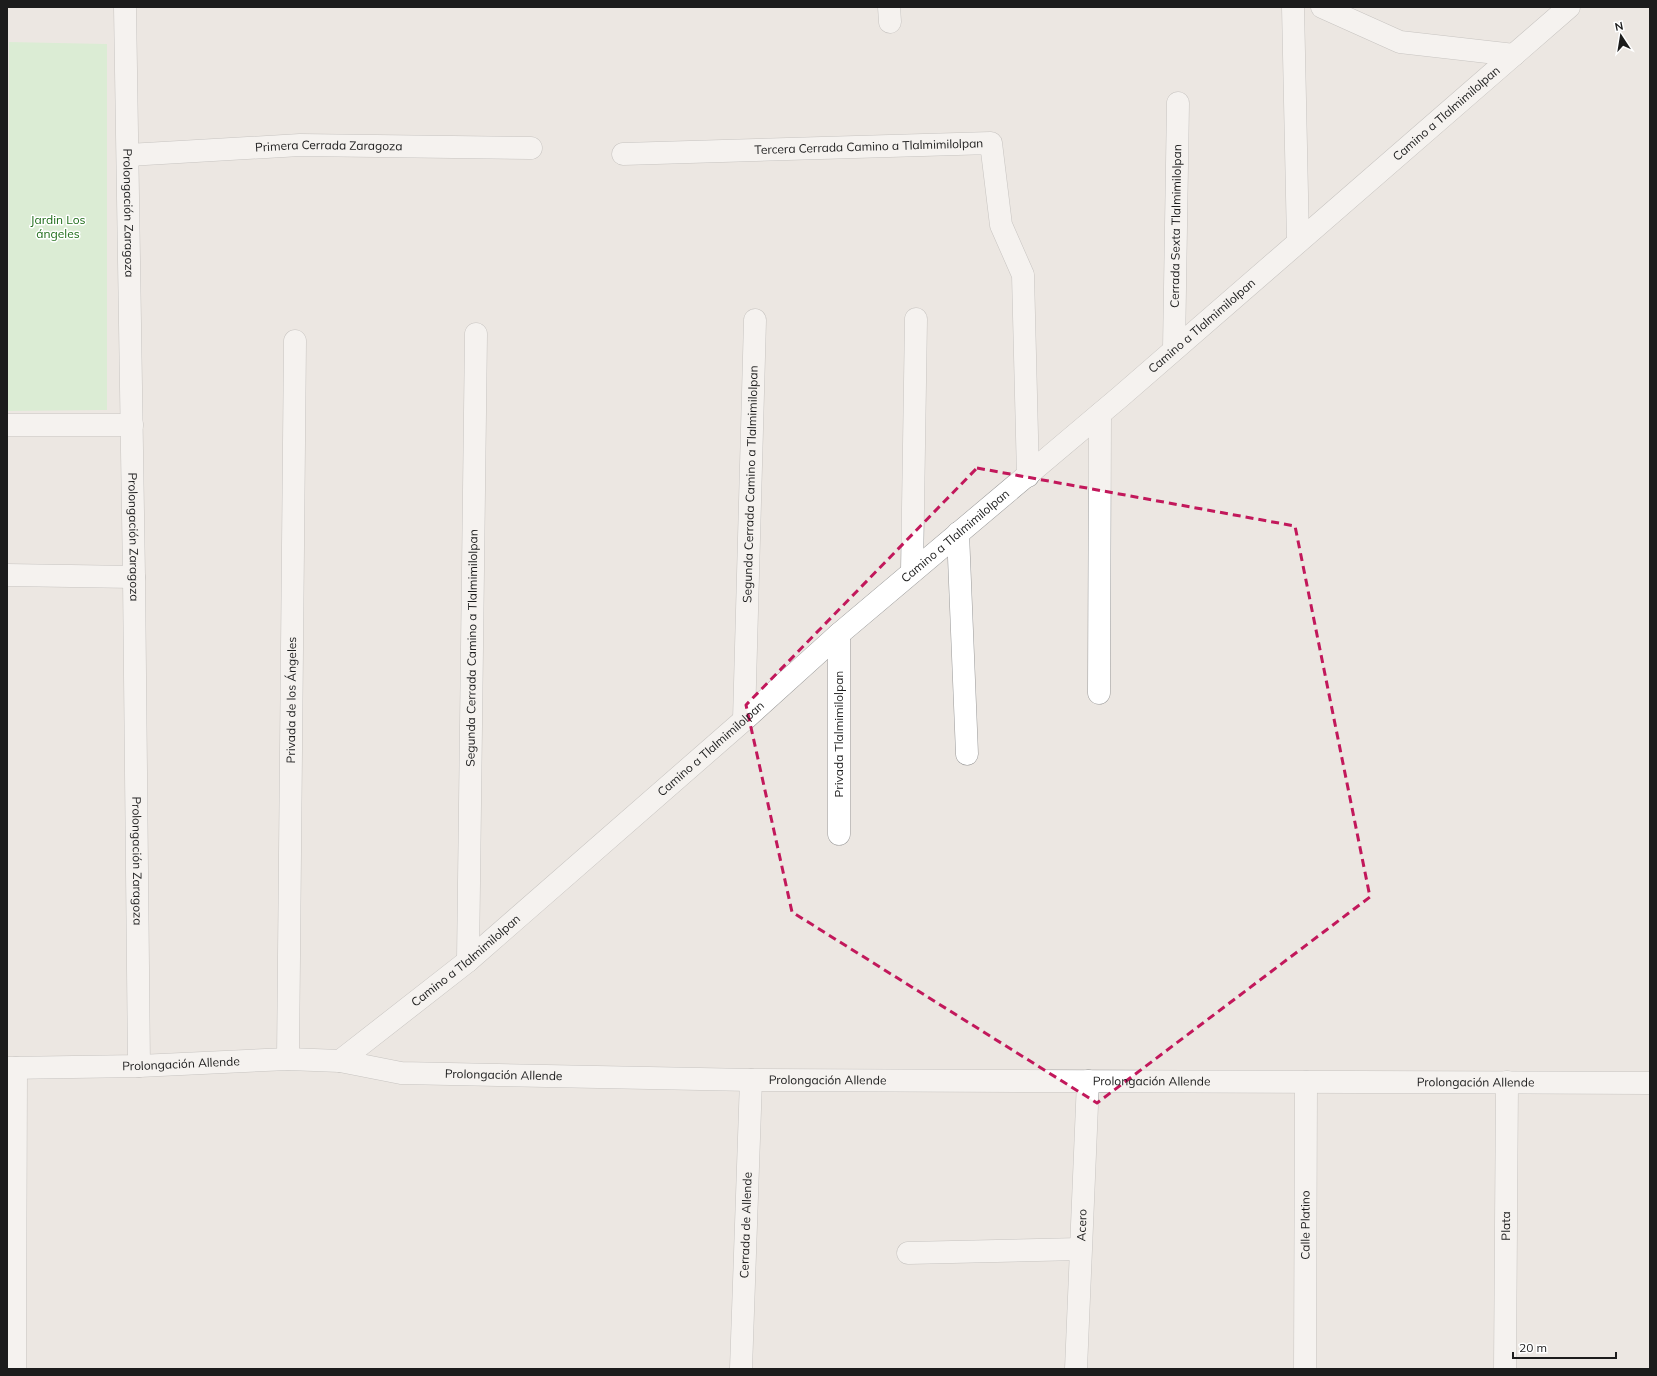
<svg xmlns="http://www.w3.org/2000/svg" width="1657" height="1376" viewBox="0 0 1657 1376" font-family="Mulish,sans-serif">
<rect width="100%" height="100%" fill="#ece7e2"/>
<path fill="#c6f2c3" d="M9,42l98,2v366l-99,1z"/>
<g fill="none" stroke-linecap="round" stroke-linejoin="round">
<g stroke="#999" stroke-width="23">
<g id="minor">
<path id="s1" d="M125,7l9,570 5,489"/>
<path d="M889,7l1,15"/>
<path d="M1293,7l5,235"/>
<path d="M1322,7l78,35 114,13"/>
<path id="s2" d="M623,154l368,-11 10,82 22,50 5,201"/>
<path id="s3" d="M128,155l172,-10 231,3"/>
<path id="s4" d="M1174,349l4,-246"/>
<path d="M7,425h125"/>
<path d="M958,533l9,221"/>
<path d="M912,572l4,-253"/>
<path d="M7,575l127,2"/>
<path d="M839,634v200"/>
<path d="M1099,693l1,-279"/>
<path id="s5" d="M744,720l11,-400"/>
<path id="s6" d="M468,961l8,-627"/>
<path id="s7" d="M288,1059l7,-718"/>
<path id="s8" d="M340,1061l128,-100 276,-241 95,-86 281,-237 449,-390"/>
<path id="s9" d="M7,1068l132,-2 149,-7 52,2 61,12 350,7 899,3"/>
<path d="M908,1253l172,-4"/>
<path d="M15,1369l1,-301"/>
<path id="s10" d="M741,1369l10,-289"/>
<path id="s11" d="M1076,1369l12,-288"/>
<path id="s12" d="M1305,1369l1,-287"/>
<path id="s13" d="M1505,1369l2,-287"/>
</g>
</g>
<use href="#minor" stroke="#fff" stroke-width="22"/>
</g>
<path d="M0 0H1657V1376H0ZM977,468l318,58 75,371 -273,206 -305,-191 -46,-207z" fill="#ece7e2" fill-opacity=".55" fill-rule="evenodd"/>
<path fill="none" stroke="#c2185b" stroke-width="3" stroke-dasharray="8 5" stroke-linejoin="round" d="M977,468l318,58 75,371 -273,206 -305,-191 -46,-207z"/>
<g text-anchor="middle" stroke-width="3" stroke-linejoin="round" paint-order="stroke">
<g font-size="12" fill="#1c1c1c" stroke="#fff">
<text dy="4" stroke="none"><textPath href="#s8" startOffset="1457">Camino a Tlalmimilolpan</textPath></text>
<text dy="4" stroke="none"><textPath href="#s3" startOffset="201">Primera Cerrada Zaragoza</textPath></text>
<text dy="4" stroke="none"><textPath href="#s2" startOffset="246">Tercera Cerrada Camino a Tlalmimilolpan</textPath></text>
<text dy="4" stroke="none"><textPath href="#s1" startOffset="206">Prolongación Zaragoza</textPath></text>
<text dy="4" stroke="none"><textPath href="#s4" startOffset="123">Cerrada Sexta Tlalmimilolpan</textPath></text>
<text dy="4" stroke="none"><textPath href="#s8" startOffset="1133">Camino a Tlalmimilolpan</textPath></text>
<text dy="4" stroke="none"><textPath href="#s5" startOffset="236">Segunda Cerrada Camino a Tlalmimilolpan</textPath></text>
<text dy="4" stroke="none"><textPath href="#s1" startOffset="530">Prolongación Zaragoza</textPath></text>
<text dy="4" stroke="none"><textPath href="#s8" startOffset="809">Camino a Tlalmimilolpan</textPath></text>
<text dy="4" stroke="none"><textPath href="#s6" startOffset="313">Segunda Cerrada Camino a Tlalmimilolpan</textPath></text>
<text dy="4" stroke="none"><textPath href="#s7" startOffset="359">Privada de los Ángeles</textPath></text>
<text transform="translate(839 734) rotate(-90)" y="4">Privada Tlalmimilolpan</text>
<text dy="4" stroke="none"><textPath href="#s8" startOffset="485">Camino a Tlalmimilolpan</textPath></text>
<text dy="4" stroke="none"><textPath href="#s1" startOffset="854">Prolongación Zaragoza</textPath></text>
<text dy="4" stroke="none"><textPath href="#s8" startOffset="161">Camino a Tlalmimilolpan</textPath></text>
<text dy="4" stroke="none"><textPath href="#s9" startOffset="174">Prolongación Allende</textPath></text>
<text dy="4" stroke="none"><textPath href="#s9" startOffset="498">Prolongación Allende</textPath></text>
<text dy="4" stroke="none"><textPath href="#s9" startOffset="822">Prolongación Allende</textPath></text>
<text dy="4" stroke="none"><textPath href="#s9" startOffset="1146">Prolongación Allende</textPath></text>
<text dy="4" stroke="none"><textPath href="#s9" startOffset="1470">Prolongación Allende</textPath></text>
<text dy="4" stroke="none"><textPath href="#s10" startOffset="144">Cerrada de Allende</textPath></text>
<text dy="4" stroke="none"><textPath href="#s11" startOffset="144">Acero</textPath></text>
<text dy="4" stroke="none"><textPath href="#s12" startOffset="144">Calle Platino</textPath></text>
<text dy="4" stroke="none"><textPath href="#s13" startOffset="143">Plata</textPath></text>
</g>
<g font-size="12" fill="#1d6b18" stroke="#fff">
<text x="58" y="224">Jardin Los<tspan x="58" dy="14">ángeles</tspan></text>
</g>
</g>
<rect width="1657" height="1376" fill="none" stroke="#1c1c1c" stroke-width="16"/>
<g transform="translate(1621 36) rotate(348)" stroke="#ffffff" stroke-width="3" paint-order="stroke">
<path d="M0-3L7 15L0 10L-7 15Z" fill="#1c1c1c"/>
<text y="-6" font-size="11" font-weight="bold" text-anchor="middle" fill="#1c1c1c">N</text>
</g>
<path d="M1513 1352v6h103v-6" fill="none" stroke="#1c1c1c" stroke-width="2"/>
<text x="1519" y="1352" font-size="12" fill="#1c1c1c" stroke="#ffffff" stroke-width="3" paint-order="stroke">20 m</text>
</svg>
